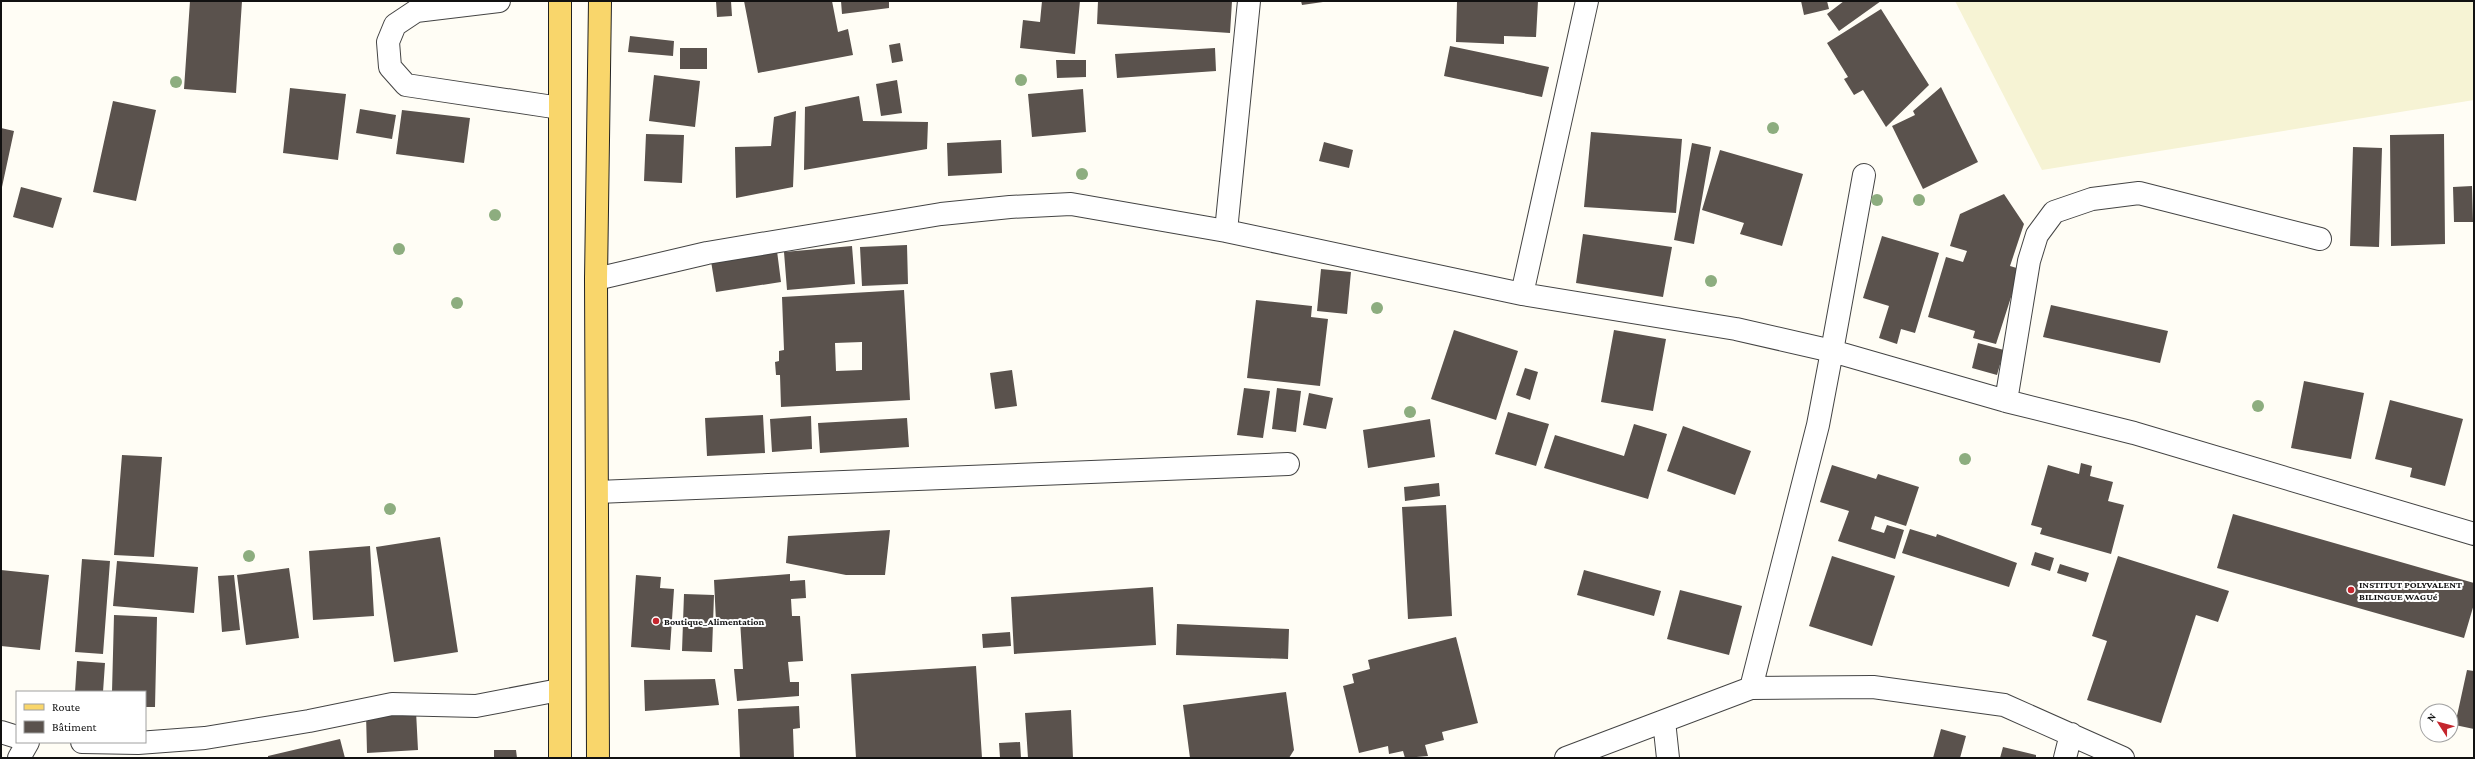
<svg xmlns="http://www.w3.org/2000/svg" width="2475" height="759" viewBox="0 0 2475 759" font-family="'Crimson Pro',serif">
<rect width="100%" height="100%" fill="#fffdf5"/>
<path fill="#f6f3d4" d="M1955,1h519v99l-432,70z"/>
<path fill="#5a524d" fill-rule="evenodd" d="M190,1h52l-6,92 -52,-4z
M716,1h15l1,15 -15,1z
M744,1h88l6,31 10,-3 5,26 -95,18z
M841,1h48v7l-47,6z
M1042,1h38l-5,53 -55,-6 3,-28 17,2z
M1098,1h134l-2,32 -133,-9z
M1301,1h22v1l-21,3z
M1457,1h81l-2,36 -32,-1v8l-48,-2z
M1801,1h26l2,8 -25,6z
M1844,1h37l-42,30 -12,-17z
M1881,9l48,76 -43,42 -23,-37 -9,5 -10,-16 4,-2 -21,-34z
M630,36l44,5 -1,15 -45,-4z
M900,43l3,18 -11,2 -3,-18z
M1450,46l99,21 -7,30 -98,-21z
M680,48h27v21h-27z
M1215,48l1,23 -99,7 -2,-24z
M1056,60h30v17l-29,1z
M654,75l46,6 -5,46 -46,-6z
M897,80l5,33 -21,3 -5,-32z
M1941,87l37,75 -55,27 -31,-63 23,-11 -2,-4z
M290,88l56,6 -8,66 -55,-7z
M1083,89l3,43 -54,5 -4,-43z
M859,96l4,25 65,1 -1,27 -123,21 1,-63z
M113,101l43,9 -20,91 -43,-9z
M360,109l36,6 -4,24 -36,-6z
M402,110l68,8 -6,45 -68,-9z
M796,111l-3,76 -57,11 -1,-51 36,-1 3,-29z
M1,128l13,3 -12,56h-1z
M1591,132l91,7 -6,74 -92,-6z
M646,134l38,1 -2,48 -38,-2z
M2444,134l1,110 -54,2 -1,-111z
M1001,140l1,33 -54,3 -1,-33z
M1324,142l29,8 -4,18 -30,-7z
M1692,143l19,4 -17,97 -20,-4z
M2353,147l29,1 -3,99 -29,-1z
M1720,150l83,24 -21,72 -42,-12 4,-11 -42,-13z
M2472,186l1,36h-19l-1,-35z
M21,187l41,11 -9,30 -40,-11z
M2004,194l20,30 -14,42 10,3 -24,75 -23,-6 2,-7 -47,-14 18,-60 17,5 4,-11 -17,-5 10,-32z
M1583,234l89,13 -9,50 -87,-14z
M1882,236l57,17 -24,80 -14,-4 -4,15 -18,-6 10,-32 -26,-8z
M907,245l1,39 -46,2 -2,-39z
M852,246l3,38 -68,6 -3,-38z
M777,251l4,31 -65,10 -5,-31z
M1321,269l30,3 -4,42 -30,-3z
M904,290l6,110 -129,7 -1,-32h-4l-1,-13 4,-1v-10l5,-1 -2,-53zM862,342v28l-26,1 -1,-28z
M1256,300l56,6 -1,11 17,2 -8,67 -73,-8z
M2051,305l117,26 -8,32 -117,-26z
M1454,330l64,21 -22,69 -65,-21z
M1614,330l52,9 -13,72 -52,-9z
M1978,343l26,7 -7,25 -25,-7z
M1525,368l13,4 -8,28 -14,-5z
M1012,370l5,36 -22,3 -5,-36z
M2304,381l60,12 -13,66 -60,-11z
M1244,388l26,3 -7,47 -26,-3z
M1277,388l24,3 -5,41 -24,-3z
M1309,393l24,5 -7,31 -23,-4z
M2390,400l73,19 -18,67 -35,-9 2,-9 -37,-9z
M1508,412l41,12 -13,42 -41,-12z
M763,415l2,38 -58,3 -2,-38z
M811,416l1,33 -40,3 -2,-33z
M907,418l2,29 -89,6 -2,-30z
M1430,419l5,38 -67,11 -5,-38z
M1634,424l33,10 -19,65 -104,-31 11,-33 69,21z
M1683,426l68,25 -16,44 -68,-24z
M122,455l40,2 -8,100 -40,-2z
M2081,463l11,3 -2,10 23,6 -5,19 16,4 -13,49 -71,-20 2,-6 -11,-3 17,-60 31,9z
M1832,465l44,14 2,-5 41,13 -13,39 -31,-10 -4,13 13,4 3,-8 17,5 -9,29 -57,-18 11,-30 -29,-9z
M1439,483l1,13 -35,5 -1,-14z
M1446,505l6,111 -44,3 -6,-112z
M2233,514l241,69v21l-10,34 -247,-70z
M1910,529l26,8 1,-3 80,29 -8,24 -107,-34z
M890,530l-5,45h-39l-60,-12 2,-27z
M440,537l18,115 -64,10 -18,-115z
M370,546l4,70 -61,4 -4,-69z
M2035,552l19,6 -4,13 -19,-6z
M1832,556l63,20 -23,70 -63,-20z
M2118,556l111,35 -11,31 -22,-7 -35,108 -74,-23 20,-59 -15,-5z
M82,559l28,2 -7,93 -28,-2z
M117,561l81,6 -4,46 -81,-7z
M2060,564l29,9 -3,9 -29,-9z
M289,568l10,70 -53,7 -9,-70z
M1,570l48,5 -9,75 -39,-4z
M1584,570l77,21 -7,25 -77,-21z
M790,574v7l15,-1 1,18 -15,1 1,17h8l3,45 -15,1 2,20h9v14l-62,5 -3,-32h9l-3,-49 -24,2 -2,-42z
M234,575l6,55 -18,2 -4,-56z
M636,575l25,2 -1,11 14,1 -4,61 -39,-3z
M1153,587l3,58 -142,9 -3,-57z
M1680,590l62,16 -13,49 -62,-16z
M684,594l30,1 -2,57 -30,-1z
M114,615l43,2 -2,90h-10v-15h-33z
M1177,624l112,5 -1,30 -112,-4z
M1010,632l1,14 -28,2 -1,-14z
M1456,637l22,86 -36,9 2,8 -19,5 3,11 -23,2 -2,-7 -14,3 -1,-8 -29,7 -16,-67 11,-3 -2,-9 18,-5 -2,-9z
M77,661l28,2 -2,29h-28z
M976,666l6,92h-126l-5,-84z
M2467,670l7,1v58l-19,-4z
M715,679l4,26 -74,6 -1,-31z
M1286,692l8,58 -5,8h-99l-7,-53z
M799,706l1,22 -7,1 1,29h-54l-2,-49z
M1071,710l2,48h-45l-3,-45z
M416,711l2,39 -51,3 -1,-39z
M1941,729l25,7 -6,22h-27z
M340,739l5,19h-77v-2z
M1020,742l1,16h-21l-1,-15z
M2003,747l33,8v3h-36z
M494,750h22l1,8h-23z"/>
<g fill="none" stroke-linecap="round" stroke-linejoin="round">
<g stroke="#444" stroke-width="24">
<path id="minor" d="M499,1l-83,10 -21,14 -7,17 2,25 16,18 154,23
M1864,175l-32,176 174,50 128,32 340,101
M1226,231l23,-230
M596,279l111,-26 234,-39 69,-7 61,-3 155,27 296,63 214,35 96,22 -14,74 -67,263
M1522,294l65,-293
M2006,401l23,-140 8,-26 17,-23 38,-13 47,-6 181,46
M597,492l691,-28
M1664,721l4,37
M1,732l16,5
M82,742l56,1 67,-5 104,-17 83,-17 84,2 83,-16
M19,758l9,-16
M1566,758l185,-70 122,-1 131,18 119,53
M2065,758l6,-24"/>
</g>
<g stroke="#222" stroke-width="24">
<path id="major" d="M560,758v-757
M598,758l-2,-479 4,-278"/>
</g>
<use href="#minor" stroke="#fff" stroke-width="22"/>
<use href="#major" stroke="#f9d66b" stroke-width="22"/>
</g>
<g fill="#8dad7f">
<circle cx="1021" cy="80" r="6"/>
<circle cx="176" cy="82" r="6"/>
<circle cx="1773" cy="128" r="6"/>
<circle cx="1082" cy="174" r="6"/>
<circle cx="1877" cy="200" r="6"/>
<circle cx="1919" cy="200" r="6"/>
<circle cx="495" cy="215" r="6"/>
<circle cx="399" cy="249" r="6"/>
<circle cx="1711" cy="281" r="6"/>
<circle cx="457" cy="303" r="6"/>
<circle cx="1377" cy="308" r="6"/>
<circle cx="2258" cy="406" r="6"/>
<circle cx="1410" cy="412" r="6"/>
<circle cx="1965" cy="459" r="6"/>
<circle cx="390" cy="509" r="6"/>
<circle cx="249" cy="556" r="6"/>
</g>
<g fill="#c4262e" stroke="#fff" stroke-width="1.5">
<circle cx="2351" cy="590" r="4"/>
<circle cx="656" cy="621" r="4"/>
</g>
<g text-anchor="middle" stroke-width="4" stroke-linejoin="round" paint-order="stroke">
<g font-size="10" font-weight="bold" fill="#111" stroke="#fff" text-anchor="start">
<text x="2359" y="588">INSTITUT POLYVALENT<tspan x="2359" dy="12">BILINGUE WAGUé</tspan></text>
<text x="664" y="625">Boutique_Alimentation</text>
</g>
</g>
<rect width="2475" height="759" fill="none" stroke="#111111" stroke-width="4"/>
<rect x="16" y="691" width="130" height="52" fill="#ffffff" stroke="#a0a0a0"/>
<rect x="24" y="704" width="20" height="6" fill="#f9d66b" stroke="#a0a0a0"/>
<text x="52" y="711" font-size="12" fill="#111111">Route</text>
<rect x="24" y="721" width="20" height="12" fill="#5a524d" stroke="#a0a0a0"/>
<text x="52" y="731" font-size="12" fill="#111111">Bâtiment</text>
<g transform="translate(2439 723) rotate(306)"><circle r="19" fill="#ffffff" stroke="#a0a0a0"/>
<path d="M0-3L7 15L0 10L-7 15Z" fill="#c4262e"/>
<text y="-6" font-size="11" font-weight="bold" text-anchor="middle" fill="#111111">N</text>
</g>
</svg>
